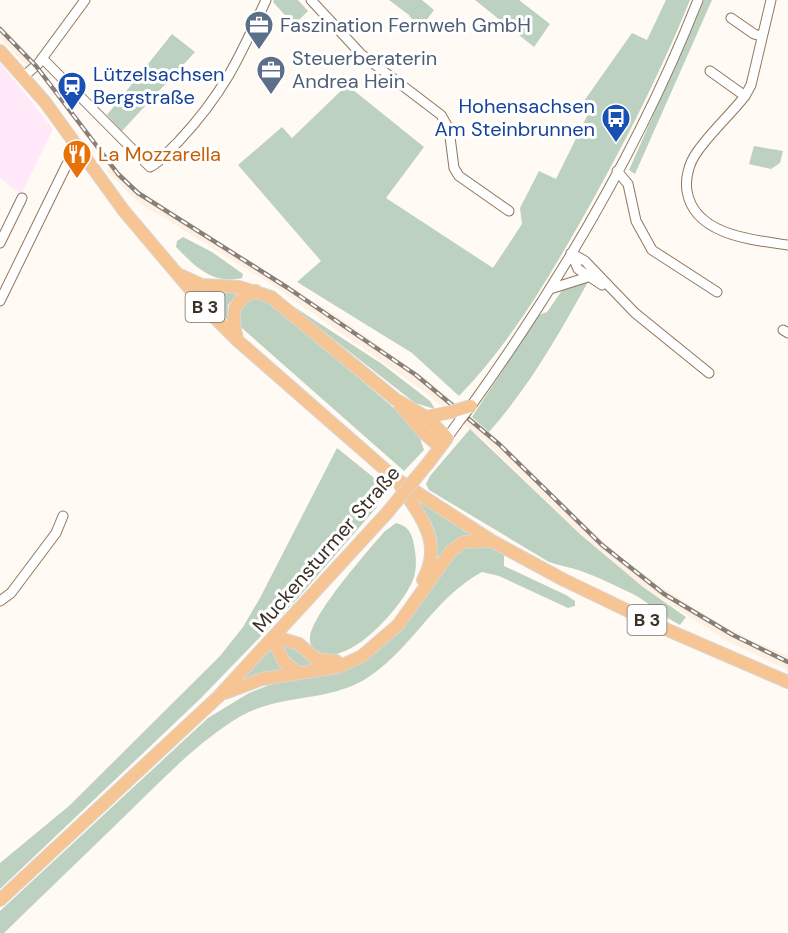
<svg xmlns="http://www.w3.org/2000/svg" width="788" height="933" viewBox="0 0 788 933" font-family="'DM Sans',sans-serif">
<rect width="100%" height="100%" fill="#fffaf4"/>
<path fill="#ffe9f8" d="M0,62l53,67 -32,66 -21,-17z"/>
<path fill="#fef1e4" d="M0,25l5,4 29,32 -7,5 -27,-28z
M114,165l21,22 27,19 174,109 86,61 57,47 144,137 72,49 53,30 40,17v14l-59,-28 -86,-55 -62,-52 -96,-94 -63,-51 -148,-104 -136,-84 -32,-32z"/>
<path fill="#bcd1c0" d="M274,0h24l10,11 -14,14 -21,-23z
M389,0h33l12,10 -15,20 -10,-15z
M475,0h44l31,24 -16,23z
M666,0h24c-32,79 -71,154 -113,228 -34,59 -70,119 -118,168l-47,-43 -115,-71 24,-21 -83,-96 44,-38 10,11 55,-53 77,62 -38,51 107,70 29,-44 -2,-16 19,-37 17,8 36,-73 -8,-5 48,-68 15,7z
M704,0h8l-77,174 -6,-4z
M172,34l23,18 -73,79 -15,-16z
M754,146l29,5 -3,12 -9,6 -22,-5z
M183,237l29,15 31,22 -1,4c-30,7 -47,-12 -66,-31l1,-6z
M588,282c-29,52 -59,105 -99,150l-17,-15 67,-102 8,-3 16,-23z
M196,288l44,2 -12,15 -1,15z
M251,296l18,6 132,112 18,21 5,15 -20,21 -161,-142 -6,-7 1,-15z
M282,299l100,65 48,37 5,8 -20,-6z
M470,429l111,106 62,52 43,30 -6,8c-18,-9 -30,-22 -47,-31 -17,-8 -35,-17 -52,-23 -11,-4 -21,-5 -32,-9l-120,-72 -3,-6 4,-8z
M337,448l36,29 7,12 -3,18 -79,91 -98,101 -200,190v-26l69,-57 151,-150 23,-29 17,-29z
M414,498l60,39 -34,21 -3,-2c3,-24 -8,-40 -23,-58z
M396,523c12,3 16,10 18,22 2,11 3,21 0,32 -8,26 -63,89 -93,76 -6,-3 -11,-6 -11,-13 -2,-22 58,-89 74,-108z
M489,546l15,9v11l62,29 9,6v5l-7,2 -69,-32 -17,-4c-48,26 -68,74 -112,104 -38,27 -89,17 -129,40 -41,24 -76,61 -110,94 -42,41 -85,82 -127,123h-4v-22l208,-193 41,-25 20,-8 92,-23 37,-28 54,-77 13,-10z
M282,644c15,4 24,16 39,21l-22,1 -15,-14z
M272,647l17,22 -52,14z"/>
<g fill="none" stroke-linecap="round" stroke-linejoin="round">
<g stroke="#8f775f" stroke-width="11">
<path id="minor" d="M311,0l50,54 80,61 8,14 5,39 5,8 50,35
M771,0l-20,85 -6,11c-15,19 -34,36 -48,56 -8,11 -12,26 -10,39 7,44 65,49 101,54
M731,18l23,16 7,2
M42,58l108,109c11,-5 19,-17 28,-25 45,-48 61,-83 88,-142
M710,71l35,25
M24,76l14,-12 47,-64
M617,171l11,13 8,37 16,29 65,42
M0,243l22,-45
M571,253l14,8 50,52 74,60
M571,253l7,16 24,16
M550,289l38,-12
M0,301l67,-137 13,-14
M783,330l5,3
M471,406c89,-124 171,-264 227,-406
M447,438l13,-18
M0,601l11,-8 45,-60 7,-17"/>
</g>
<g stroke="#d8d6d4" stroke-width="14">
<path id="major" d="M0,51l45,51 79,109 88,104 25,25 159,139 96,62 72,39 106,51 118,51
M180,275l22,10 37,2 32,10 124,102 31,18 21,21 -18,24
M237,339c-6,-24 -6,-39 19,-48
M400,405l25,29 15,13
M426,417l25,-5
M400,485c20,32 44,57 23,95
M276,637l23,7 17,15 20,2
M273,640l11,22 13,10
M225,693l37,-14 76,-12 24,-11 36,-31 53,-74 13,-9 27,-1
M0,900l219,-204 168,-183"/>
</g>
<use href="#minor" stroke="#fff" stroke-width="9"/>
<use href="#major" stroke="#f7c594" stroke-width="12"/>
<g stroke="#887f77" stroke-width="4.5">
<path id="rail" d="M0,29l36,37 82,108 20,19 150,95 128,87 83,69 103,101 62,49 69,41 55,27"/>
</g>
<use href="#rail" stroke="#fff" stroke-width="2" stroke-dasharray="7" stroke-linecap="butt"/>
<g stroke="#8f775f" stroke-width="11" stroke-linecap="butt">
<path id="minor-bridge" d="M460,420l11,-14"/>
</g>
<g stroke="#d8d6d4" stroke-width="14" stroke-linecap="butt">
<path id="major-bridge" d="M451,412l20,-6
M387,513l42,-51"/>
</g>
<use href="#minor-bridge" stroke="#fff" stroke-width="9"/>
<use href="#major-bridge" stroke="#f7c594" stroke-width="12"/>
</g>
<defs>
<g id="office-pin" transform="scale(1.5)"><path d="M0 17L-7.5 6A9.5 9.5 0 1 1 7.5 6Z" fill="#5c6f8a" stroke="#fff"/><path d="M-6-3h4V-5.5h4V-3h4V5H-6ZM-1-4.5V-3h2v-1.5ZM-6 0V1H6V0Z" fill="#fff"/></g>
<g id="station-pin" transform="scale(1.5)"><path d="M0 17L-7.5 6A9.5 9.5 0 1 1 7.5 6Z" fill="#1a4fb4" stroke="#fff"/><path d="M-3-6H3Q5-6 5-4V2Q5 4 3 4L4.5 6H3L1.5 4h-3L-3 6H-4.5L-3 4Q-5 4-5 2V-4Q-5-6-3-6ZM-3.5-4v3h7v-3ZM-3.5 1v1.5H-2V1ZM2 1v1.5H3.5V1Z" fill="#fff"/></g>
<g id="bus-pin" transform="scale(1.5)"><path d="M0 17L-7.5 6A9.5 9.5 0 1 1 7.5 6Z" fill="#1a4fb4" stroke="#fff"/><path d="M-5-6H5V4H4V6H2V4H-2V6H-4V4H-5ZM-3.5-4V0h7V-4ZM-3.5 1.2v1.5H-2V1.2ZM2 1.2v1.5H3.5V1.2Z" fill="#fff"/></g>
<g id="restaurant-pin" transform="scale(1.5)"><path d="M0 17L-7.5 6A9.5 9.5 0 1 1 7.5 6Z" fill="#e8710a" stroke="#fff"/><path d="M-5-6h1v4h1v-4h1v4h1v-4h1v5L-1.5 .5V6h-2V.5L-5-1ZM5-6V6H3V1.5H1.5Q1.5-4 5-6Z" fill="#fff"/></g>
</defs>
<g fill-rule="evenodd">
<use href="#office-pin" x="259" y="25"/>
<use href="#office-pin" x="271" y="70"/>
<use href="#station-pin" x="72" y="86"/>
<use href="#bus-pin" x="616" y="118"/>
<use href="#restaurant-pin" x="77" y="154"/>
</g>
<g text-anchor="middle" stroke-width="6" stroke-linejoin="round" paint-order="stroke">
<g fill="#fff" stroke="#766f68" stroke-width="1.5">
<rect x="185.5" y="292" width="39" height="30" rx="4.5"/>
<rect x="627.5" y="605" width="39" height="30" rx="4.5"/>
</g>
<g font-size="18" font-weight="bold" fill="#3c3127">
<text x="205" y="313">B 3</text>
<text x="647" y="626">B 3</text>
</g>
<g font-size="20" fill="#4e5e75" stroke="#fff" text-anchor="start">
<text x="280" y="32">Faszination Fernweh GmbH</text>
<text x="292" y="65">Steuerberaterin<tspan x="292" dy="23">Andrea Hein</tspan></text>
</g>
<g font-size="20" fill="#164399" stroke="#fff" text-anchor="start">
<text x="93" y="81">Lützelsachsen<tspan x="93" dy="23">Bergstraße</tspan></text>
<text x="595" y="113" text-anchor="end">Hohensachsen<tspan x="595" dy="23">Am Steinbrunnen</tspan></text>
</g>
<g font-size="20" fill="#c56008" stroke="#fff" text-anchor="start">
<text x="98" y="161">La Mozzarella</text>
</g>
<g font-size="20" fill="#3c3127" stroke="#fff">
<text transform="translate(326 549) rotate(-49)" y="7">Muckensturmer Straße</text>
</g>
</g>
</svg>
